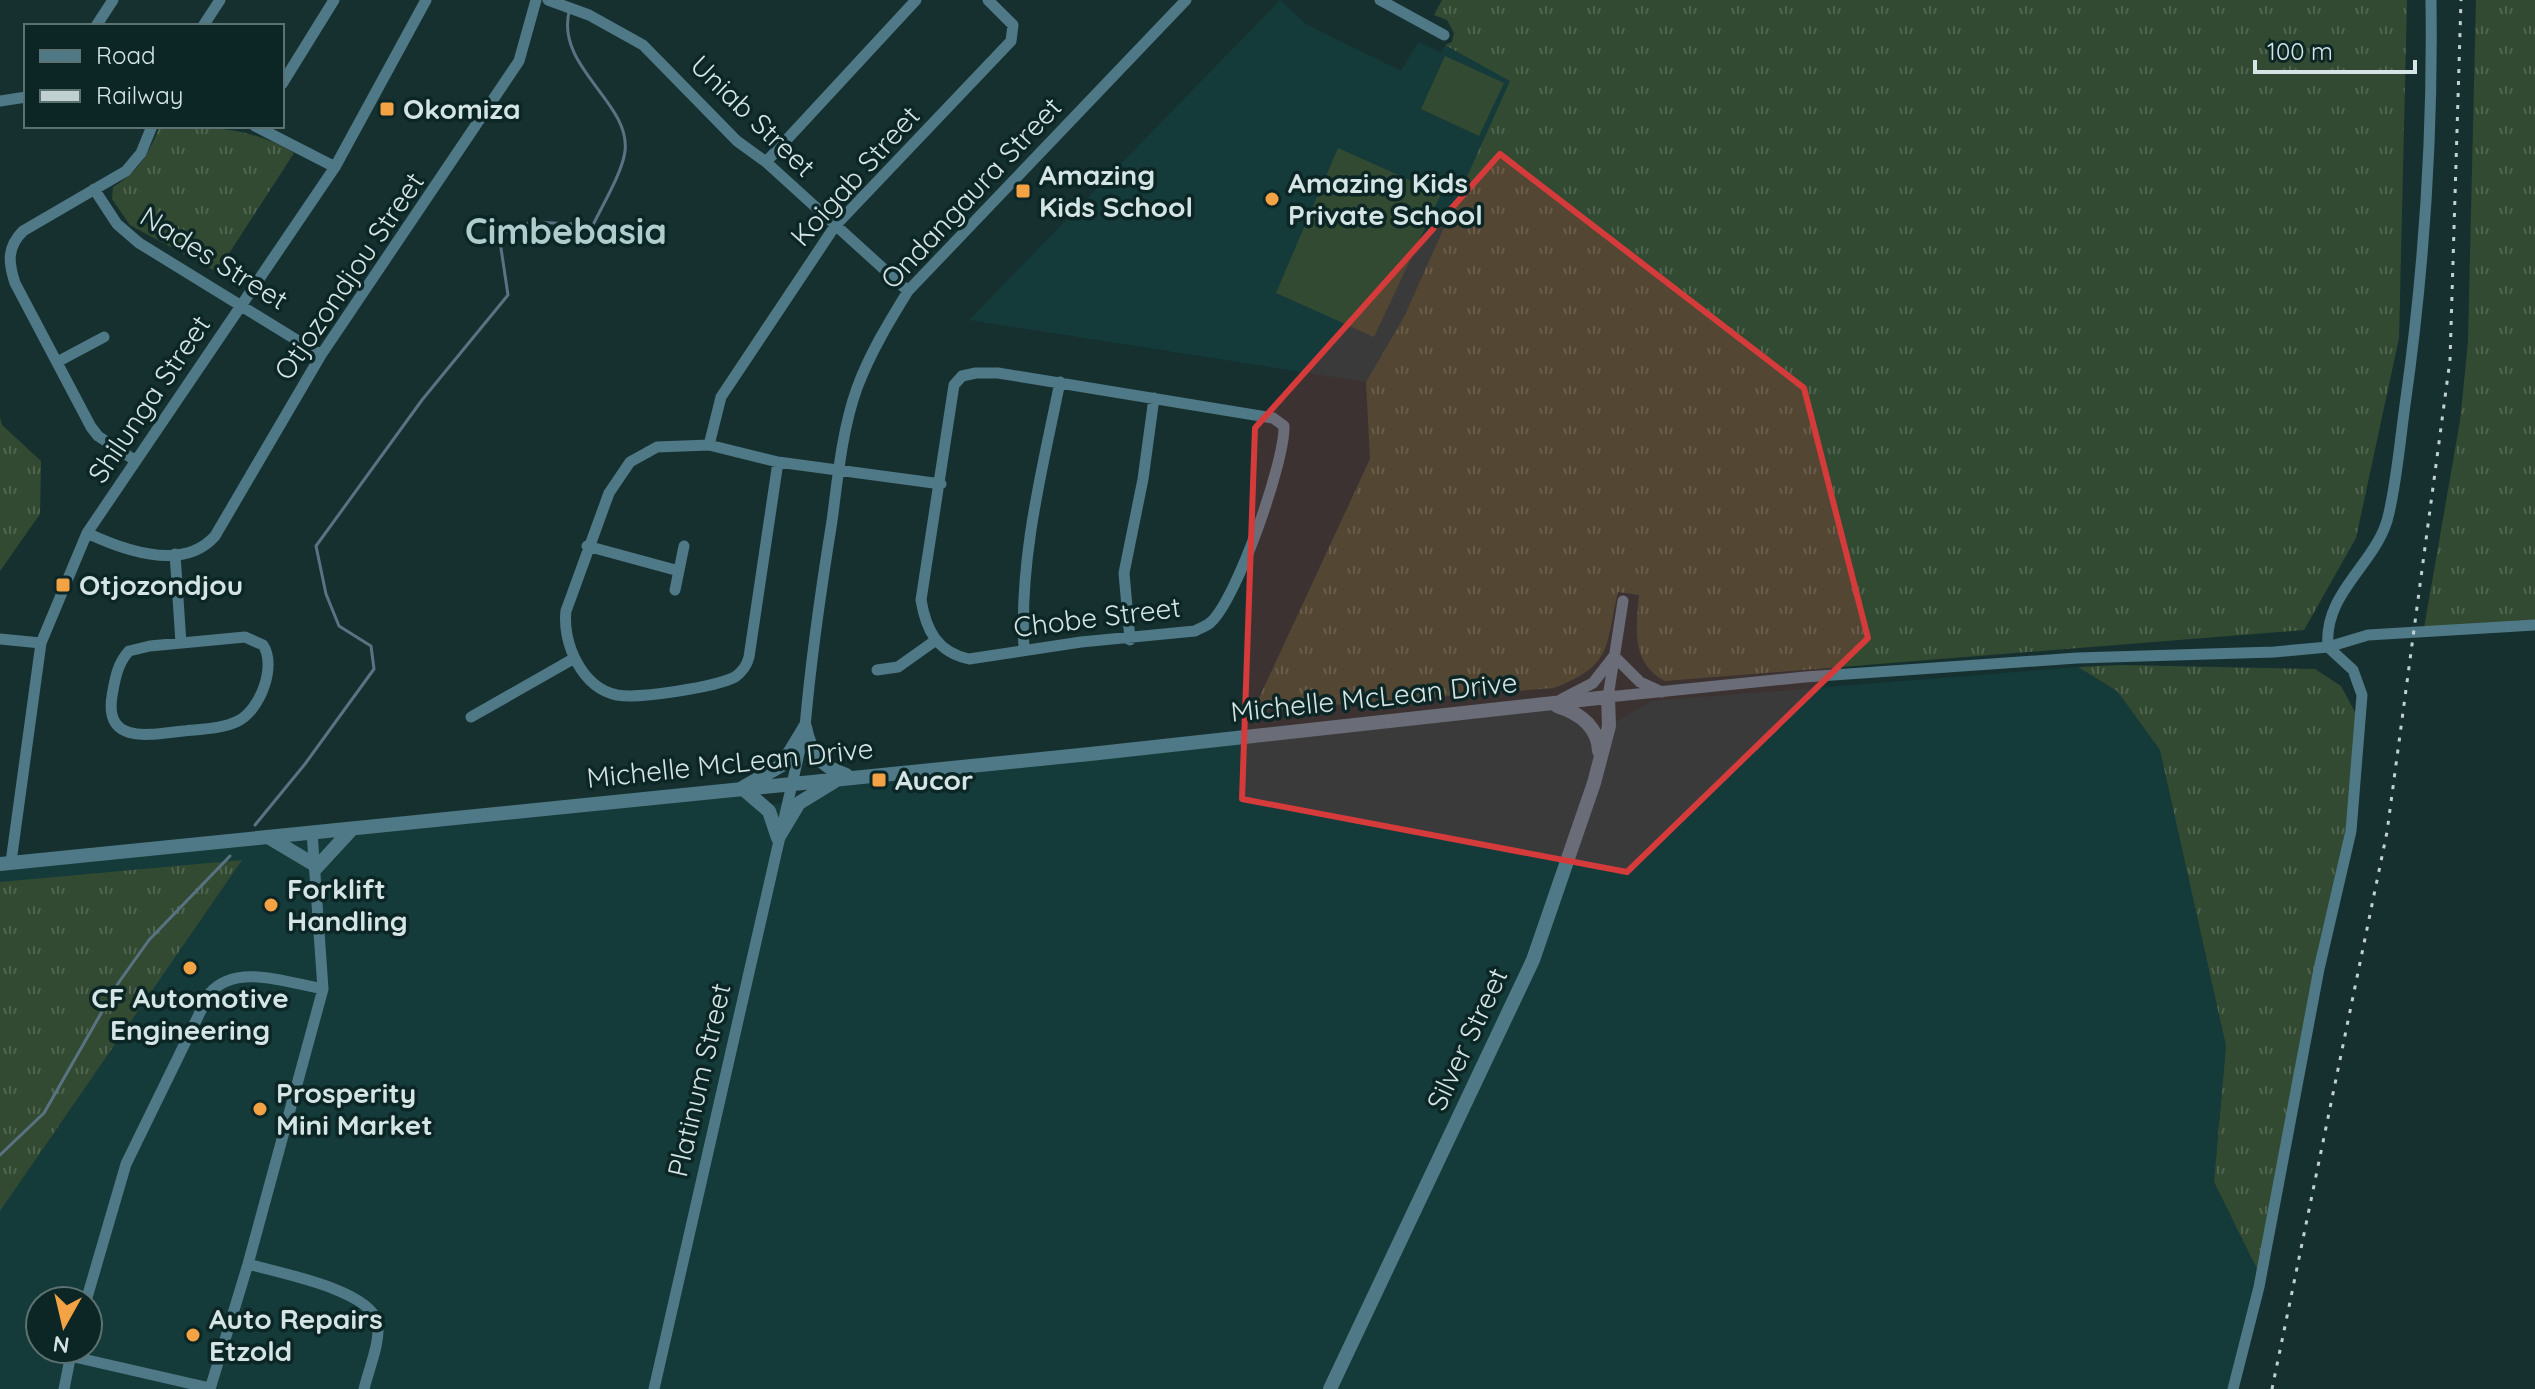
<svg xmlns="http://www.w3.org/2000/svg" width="2535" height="1389" viewBox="0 0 2535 1389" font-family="Quicksand,sans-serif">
<defs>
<pattern id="grass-tufts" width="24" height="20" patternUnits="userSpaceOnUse" patternTransform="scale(2)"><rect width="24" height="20" fill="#334a32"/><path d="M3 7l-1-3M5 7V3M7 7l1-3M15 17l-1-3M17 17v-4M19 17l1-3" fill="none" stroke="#506450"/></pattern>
</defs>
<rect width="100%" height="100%" fill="#163030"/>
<path fill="#153a3a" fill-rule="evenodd" d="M1280,0l26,24 95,47 17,-29 23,10 4,-7 66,36 -107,236 -38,65 -397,-62z
M2078,667l39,24 43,59 66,296 -12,136 47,95 -28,112h-2233v-525l742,-76 24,17 38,-5 44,-24 702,-72 48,35 11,-13 43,-25zM40,1301h48v48h-48z"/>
<path fill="url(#grass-tufts)" d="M1442,0h965l-8,338 -43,200 -52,92 -639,51c-34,-18 -29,-52 -26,-86l-21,-3c-13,54 -4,73 -64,96l-301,23 117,-252 -4,-77 38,-65 106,-236 -65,-36 7,-3 2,-9 -7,-13 -13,-5z
M2476,0h59v625l-112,9 37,-213 8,-79z
M160,126c48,0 91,1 134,27l-77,119 -87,-47 -18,-26 1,-12c27,-16 35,-33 47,-61z
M0,417l2,8 39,36 -1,53 -40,57z
M2121,665l194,4 26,17 21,39 -11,106 -90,446 -47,-95 12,-136 -66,-296 -43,-59 -39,-24z
M242,860l-242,351v-329z"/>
<path fill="#334a32" d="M1445,56l59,27 -25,53 -58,-27z
M1338,148l103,46 -67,143 -98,-44z"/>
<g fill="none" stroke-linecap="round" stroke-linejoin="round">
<path stroke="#5a7383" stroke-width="3" d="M255,825l50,-61 69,-95 -3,-23 -32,-20 -13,-32 -10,-48 106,-146 86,-105 -9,-60 33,-13 61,3c9,-19 30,-54 32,-74 6,-48 -69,-83 -56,-139
M0,1155l44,-42 75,-131 30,-42 81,-84"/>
<path stroke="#4f7986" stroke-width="11" d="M548,0l41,15 54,30 94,96 29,21 142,129
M1380,0l64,35
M96,26l17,-26
M203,26l17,-26
M282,84l52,-84
M0,101l26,-4
M255,126l80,41
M766,162l150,-162
M94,189l23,35 22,19 182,112
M59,361l45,-24
M976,373h22l275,45 11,8c1,36 -47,172 -73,196 -4,4 -11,6 -16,9l-114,11 -112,17c-32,-7 -43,-29 -48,-59l33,-215 8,-9z
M709,445l12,-48 114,-171 176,-185 2,-16 -25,-25
M136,461l-38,-25 -7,-9 -76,-144c-7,-21 -8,-36 8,-52l103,-60 15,-18 11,-27
M778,462l-29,195c-2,8 -7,15 -14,20 -20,10 -95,22 -118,18 -35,-7 -55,-52 -51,-84l43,-118 21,-31 27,-15 52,-2 69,17 163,22
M87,533c36,17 96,39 128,3l106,-181 198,-294 17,-61
M587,546l92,25
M175,554l6,89
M675,590l9,-44
M1623,601l-15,96 197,-20 272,-19 197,-6 54,-5 40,-12 167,-10
M245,637l18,8c14,21 -3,65 -25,76 -16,8 -37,8 -55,10 -30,3 -79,15 -71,-35 3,-17 5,-32 17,-45l21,-5z
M0,639l41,4
M1130,640l-6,-67 19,-94 11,-81
M1024,649c-5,-90 18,-179 36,-267
M877,670l21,-3 38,-27
M1562,699l31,-16 21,-27 26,26 22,10
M471,717l102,-58
M11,862l30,-219 46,-110 248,-366 91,-167
M248,1264c31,9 119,25 129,57 5,18 -9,50 -13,68
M86,1301l40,-137 83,-170c26,-32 79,-11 114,-5
M70,1356l140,32
M64,1389l8,-40
M210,1389l38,-125 75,-275 -11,-157
M654,1389l151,-662c6,-69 16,-138 27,-206 6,-45 10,-91 25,-133 13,-35 32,-66 51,-97l278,-291
M2233,1389l26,-102 60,-318 32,-138 11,-136 -9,-25 -25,-23c-5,-56 51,-84 61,-134 8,-35 11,-72 16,-108 19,-134 28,-269 26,-405"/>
<path stroke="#4f7986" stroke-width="14" d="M1557,706c22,7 41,20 42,45
M805,727c5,26 17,40 41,48
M268,837l47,28
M778,838l-9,-27 -27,-23 40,-23 23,-38
M778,838l21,-35 36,-22
M0,864l1090,-110 518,-57 1,29 -15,57 -61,177 -203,429
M316,868l36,-39"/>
<path stroke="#c1d1d1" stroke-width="3" stroke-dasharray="4 8" stroke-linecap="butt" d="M2272,1389l115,-557 63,-472 11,-360"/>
</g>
<path fill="#d63b3b" fill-opacity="0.2" stroke="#d63b3b" stroke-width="6" stroke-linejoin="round" d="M1500,154l304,234 64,250 -241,234 -385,-73 13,-371z"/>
<g fill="#f4a344" stroke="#0c2626" stroke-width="3">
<rect x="379" y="101" width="16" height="16" rx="4"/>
<rect x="1015" y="183" width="16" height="16" rx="4"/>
<circle cx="1272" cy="199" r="8"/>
<rect x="55" y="577" width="16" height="16" rx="4"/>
<rect x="871" y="772" width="16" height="16" rx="4"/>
<circle cx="271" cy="905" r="8"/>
<circle cx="190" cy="968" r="8"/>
<circle cx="260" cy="1109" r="8"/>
<circle cx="193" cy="1335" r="8"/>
</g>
<g text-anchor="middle" stroke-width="7" stroke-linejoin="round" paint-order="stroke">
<g font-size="28" font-weight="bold" fill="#d5e4e4" stroke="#0c2626" text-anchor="start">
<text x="403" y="119">Okomiza</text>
<text x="1039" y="185">Amazing<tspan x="1039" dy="32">Kids School</tspan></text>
<text x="1288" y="193">Amazing Kids<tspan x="1288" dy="32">Private School</tspan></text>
<text x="79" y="595">Otjozondjou</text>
<text x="895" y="790">Aucor</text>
<text x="287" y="899">Forklift<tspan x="287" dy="32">Handling</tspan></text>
<text x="190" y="1008" text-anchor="middle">CF Automotive<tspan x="190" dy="32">Engineering</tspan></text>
<text x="276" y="1103">Prosperity<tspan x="276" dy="32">Mini Market</tspan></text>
<text x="209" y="1329">Auto Repairs<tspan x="209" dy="32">Etzold</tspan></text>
</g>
<g font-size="28" fill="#d5e4e4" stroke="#0c2626">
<text transform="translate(753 116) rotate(44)" y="10">Uniab Street</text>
<text transform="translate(855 176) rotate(-48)" y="10">Koigab Street</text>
<text transform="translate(971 193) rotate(-47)" y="10">Ondangaura Street</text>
<text transform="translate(214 258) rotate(32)" y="10">Nades Street</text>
<text transform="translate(349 276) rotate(-56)" y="10">Otjozondjou Street</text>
<text transform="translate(149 399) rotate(-56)" y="10">Shilunga Street</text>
<text transform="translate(1097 617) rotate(-7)" y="10">Chobe Street</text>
<text transform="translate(1374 697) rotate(-6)" y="10">Michelle McLean Drive</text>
<text transform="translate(730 763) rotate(-6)" y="10">Michelle McLean Drive</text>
<text transform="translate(1467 1039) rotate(-65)" y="10">Silver Street</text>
<text transform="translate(699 1080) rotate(-77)" y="10">Platinum Street</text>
</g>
<g font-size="36" font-weight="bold" fill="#afcdcc" stroke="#0c2626">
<text x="566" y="244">Cimbebasia</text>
</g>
</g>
<rect x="24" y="24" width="260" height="104" fill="#0c2626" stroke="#5c7272" stroke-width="2"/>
<rect x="40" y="50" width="40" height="12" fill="#4f7986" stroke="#5c7272" stroke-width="2"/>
<text x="96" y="64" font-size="24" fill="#d5e4e4">Road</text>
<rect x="40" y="90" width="40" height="12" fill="#c1d1d1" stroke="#5c7272" stroke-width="2"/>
<text x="96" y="104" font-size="24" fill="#d5e4e4">Railway</text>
<g transform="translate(64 1325) rotate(188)"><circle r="38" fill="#0c2626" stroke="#5c7272" stroke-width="2"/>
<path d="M0-6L14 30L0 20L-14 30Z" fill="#f4a344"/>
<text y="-12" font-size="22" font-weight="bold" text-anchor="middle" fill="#d5e4e4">N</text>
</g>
<path d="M2255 60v12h160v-12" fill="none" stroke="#d5e4e4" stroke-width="4"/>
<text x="2267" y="60" font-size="24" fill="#d5e4e4" stroke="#0c2626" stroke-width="6" paint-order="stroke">100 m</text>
</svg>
